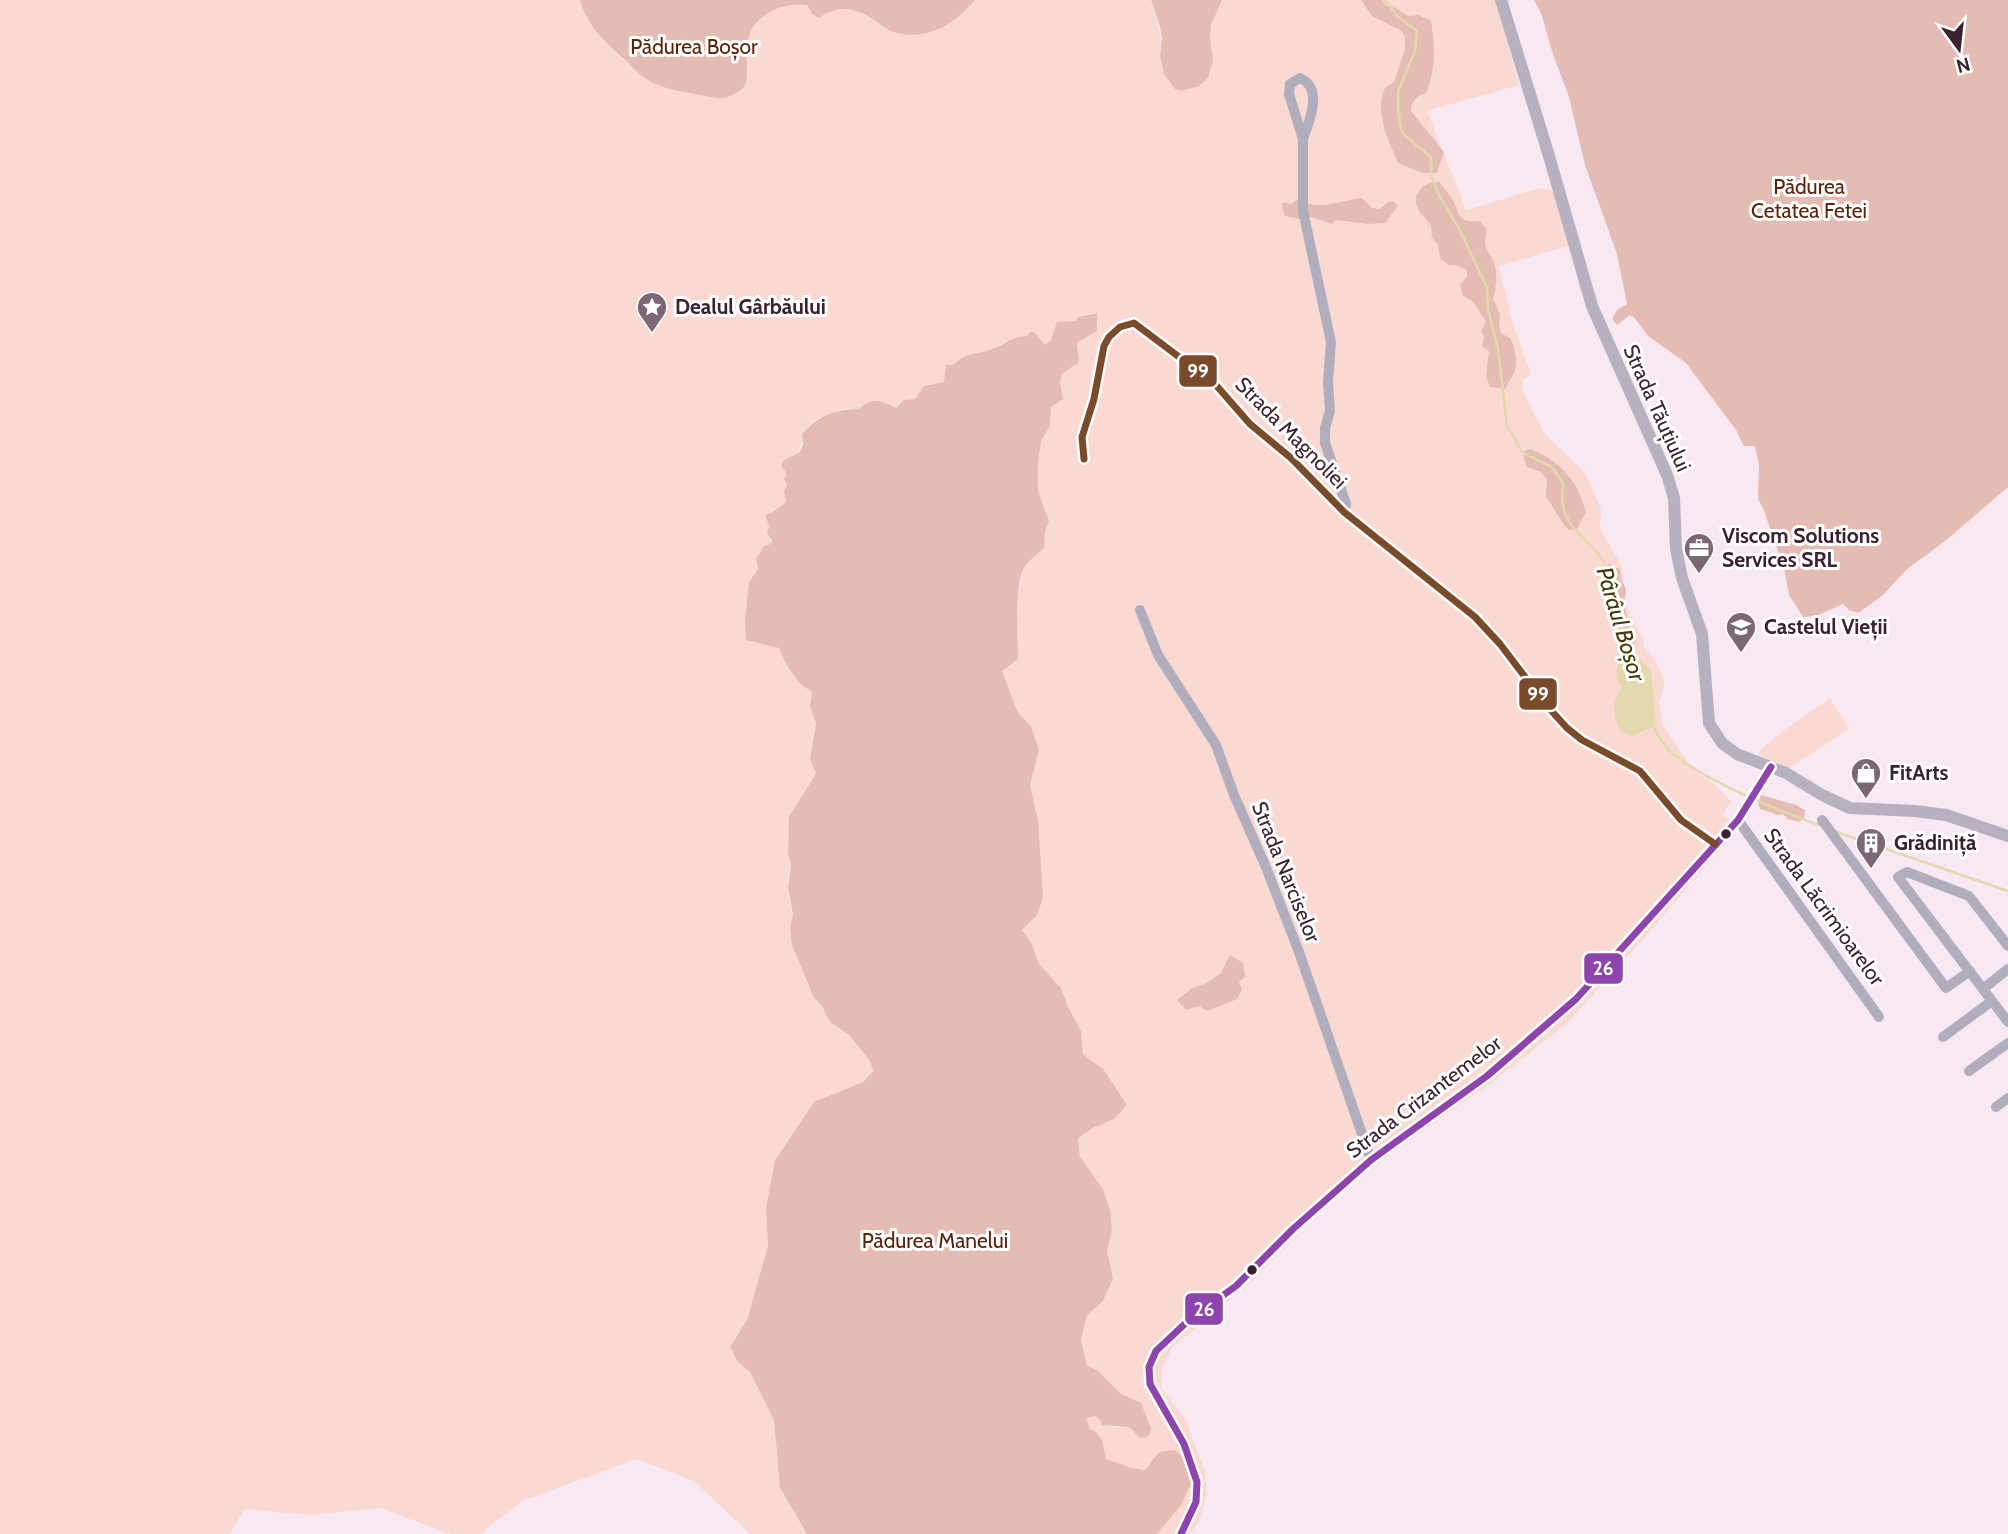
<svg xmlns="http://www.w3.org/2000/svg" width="2008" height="1534" viewBox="0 0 2008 1534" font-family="Cabin,sans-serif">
<rect width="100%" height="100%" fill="#f7e8f1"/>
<path fill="#fbd9d3" d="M0,0h580c8,26 24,42 44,60 10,8 18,17 30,23 12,7 27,9 41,11 21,4 26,10 46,-3 18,-13 -12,-57 29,-79 10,-6 25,-9 37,-7l5,9c17,-3 32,-7 49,-2 12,4 21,16 33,20 32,11 61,-8 81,-32h176c5,25 12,28 9,56l27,34c39,-13 19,-35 24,-64 1,-10 7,-18 11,-26h273l24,85 -92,26 39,99 74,-22 15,3 16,54 -72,21 14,59 18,49 -8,6 -1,10 22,43 42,41 15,35 -1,19 22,39 4,37 7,19 9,13 2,12 10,10 11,23 -6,23 4,22 32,46 19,12 17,17 -8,13 13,17 -94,109 -74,82 -73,58 -118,83 -72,63 -50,52 -83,70 -10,19 -1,21 24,31 21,54v23l-7,25 -9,13h-33l7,-8 -15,-64 -3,8 -14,-2 -26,-9 -4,-19 -5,-7 -7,-4 -4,-11 9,-2 14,11h20l10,10 2,-34 -20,-9 -24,-24 -10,-4 -6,-26 6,-25 16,-14 10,-23 -6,-28 5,-20 -9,-41 -23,-32 -2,-19 15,-10 21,-9 13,-14 -23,-35 -21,-16 -2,-23 -13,-24 -7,-19 -22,-24 -7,-20 -10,-14 15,-15 1,-95 -8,-35 9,-35 -8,-24 -13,-13 -16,-42 20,-96 2,-8 20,-19 1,-17 4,-10 -11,-30v-28l3,-22 9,-15 1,-19 12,-8 -3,-17 2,-8 12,-8 3,-23 20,-12v-18l-13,1 -7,7h-10l-23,25 -10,-13 -33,11 -8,6 -30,6 -17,17 -1,9 -17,2 -13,15 -19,9 -25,-7 -13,8 -13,-1 -30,11 -13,15c1,17 -10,23 -15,38 -2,9 -3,21 -1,30l-13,10 -6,21 5,7 -1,5 -15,14 2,10 -13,52 12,21 22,6c7,19 16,34 33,44l-2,15 6,16 -4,16 4,34 -16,25 -12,40v17l3,8 -3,12 1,27 4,13 -3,12 24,71 8,8 8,16 18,13 22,26 3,10 -10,11 -49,20 -39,57 -9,49 2,38 -21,74 -17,27 7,14 13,11 24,48 6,68 27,46h-57l-56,-53 -58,-22 -114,42 -42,33h-29l-72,-26 -69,7 -66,-6 -14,25h-230z
M1830,698l19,31 -60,39 -30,-13v-4l24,-20z"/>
<path fill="#e5bcb3" d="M580,0h395c-21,25 -49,42 -82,32 -7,-3 -13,-8 -19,-12 -17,-13 -39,-15 -55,-2l-7,-4 -5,-9c-12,-2 -27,1 -37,7 -41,22 -11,67 -30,79 -21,13 -23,6 -45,3 -14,-2 -29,-5 -42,-11 -12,-6 -19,-15 -29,-24 -19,-17 -37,-33 -44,-59z
M1151,0h71l-11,25 -1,12 3,24 -5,17 -9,8 -18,5 -6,-2 -11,-15 -4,-18 2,-18 -2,-11z
M1361,0h22l2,5 11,3 12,8 11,-1 12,6c4,24 5,50 -5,72 -10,3 -14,7 -15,18l33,41 -7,21h-15l-24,-10c-10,-23 -24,-51 -13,-75l9,-6 11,-33v-12l-5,-7 -28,-14z
M1534,0h474v487l-63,54 -38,28 -25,27 -24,17 -9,-3 -6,-6 -27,12 -13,1 -14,-22 -5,-27 -21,-60 -5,-9 1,-35 -4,-18h-11l-8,-16 -50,-67 -38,-27 -14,-19 -4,-2 -13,10 -5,-6 5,-9 10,-6 -10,-50 -32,-89 -16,-68 -16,-43 -12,-41z
M1431,182h8c4,5 9,10 12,15 9,15 5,27 29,24l7,9c-5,18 1,18 7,33 4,9 2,26 -1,36l7,15 -1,11 2,8 9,5c5,10 9,24 4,35 -3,6 -6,9 -8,16l-16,-2 -4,-11 3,-25 -7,-5 2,-9 -3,-6 5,-10c-9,-10 -8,-19 -23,-25l-3,-12 7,-7v-7l-12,-5h-7l-8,-7 -2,-13 -6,-7 -1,-13 -11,-12 -4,-9v-8l6,-9z
M1362,198l10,10 8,1 7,-6 6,-2 5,5 -13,17 -17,1 -32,-4 -4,4 -21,-7 -12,2 -14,-3 -3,-8 1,-6 8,2 6,-4c21,11 43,1 65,-2z
M1097,313v18l-20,12 2,19 -17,12 -2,8 3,17 -12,8 -1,19 -9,15 -3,22v28l11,30 -4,10 -1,17c-6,6 -16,13 -20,20 -10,17 -6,70 -6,91l-16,12 16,42 13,13 8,24 -9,35 8,35 5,78 -6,17 -15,15 10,14 7,20 22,24 7,19 13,24 2,23 21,16 23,35 -13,14 -21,9 -15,10 2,19 23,32 7,21 2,20 -5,21 6,27 -10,23 -16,14 -6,25 6,26 10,4 24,24 20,9 10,25 -1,6 -5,4 -6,-1 -10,-10 -27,-2 -2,-5 -5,-4 -9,2 4,11 7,4 5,7 4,19 26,9 13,2 14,-18 16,-2 8,7 9,25 -11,23 -24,29h-350l-27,-46 -6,-68 -24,-48 -13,-11 -7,-14 17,-27 21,-74 -2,-38 9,-48 39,-58 49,-20 10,-11 -3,-10 -21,-26 -19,-13 -8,-16 -8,-8 -22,-53 -2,-18 3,-12 -5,-28 3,-24 -3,-8 1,-38 27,-44 -6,-14 6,-36 -6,-16 2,-15c-17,-10 -26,-26 -33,-44l-33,-8 -1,-19 4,-39 9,-13 -2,-10 8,-13 7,-2 1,-4 -5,-7 2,-8 -4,-10 8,-3 13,-10 -2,-11 3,-6 -3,-6 3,-5 -6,-8 3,-6 16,-8 3,-7 -1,-11c17,-18 28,-23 53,-25 6,0 9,-5 15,-7 9,-3 18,2 26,6l8,-8 11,-1 9,-13 20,-4 2,-17h7c14,-14 20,-9 37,-15 13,-4 22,-14 37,-14l3,-4h4l11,13 6,-5 6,-18 19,-1 2,-4z
M1530,449c31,12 47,31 56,63l-9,17 -8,1c-11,-10 -13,-22 -23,-32l1,-19 -6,-7 -14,-5 -3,-7v-9z
M1608,564l12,5 1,10 5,10 -2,15 7,28 5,8 -4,8 -5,2 -5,-7 -5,-25 -13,-19 -1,-29z
M1761,795l35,10 9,5 -1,8 -5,4 -11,-3 -5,-5 -5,1 -18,-6 -2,-7z
M1230,955l13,8 2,14 -6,5 3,7 -5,10 -30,12 -8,-5 -13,4 -9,-10 15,-12 15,-5 14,-10z"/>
<path fill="#e2d9af" d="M1638,657l13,15 5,50 -3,5 -22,9 -11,-5c-6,-14 -10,-31 2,-43l-6,-11 2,-13z"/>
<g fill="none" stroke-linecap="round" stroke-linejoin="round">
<path stroke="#e2d9af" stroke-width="2.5" d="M1383,0l6,4 8,12 20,15 -2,20 -17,40v20l4,22 29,24v18l9,22 17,28 30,62 1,23 10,39 9,77 16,27 29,14 11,16c-7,50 29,51 46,88 9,21 9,47 16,69 2,7 6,13 8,20
M1652,723c4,11 9,19 18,28 30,28 111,61 152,75
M1834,831l174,60"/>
<path stroke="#b0aebc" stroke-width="10" d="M1303,139c6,-17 21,-51 -3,-61l-10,6 -1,10 14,45v72l28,131 -3,40 2,29 -5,17v15l21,61 -2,8
M1084,459l-2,-22 12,-38 10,-53 5,-9 11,-10 14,-4 81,61 35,40 41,34 53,54 131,105 25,27 47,62 20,22 15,12 58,31 41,49 34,24
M1140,610l18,45 58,90 18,50 31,70 34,87 72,208
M1738,820l141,197
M1822,820l124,168 24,-17
M2008,946l-39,-50 -62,-24 -9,5 110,145
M1983,989l25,-20
M1943,1037l49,-36
M1969,1071l39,-28
M1996,1107l12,-9
M1181,1534l15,-32 1,-20 -13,-38 -34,-60 -1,-17 7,-16 34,-32 46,-33 57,-57 78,-69 116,-84 89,-77 162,-179 33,-53"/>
<path stroke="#b6b0bf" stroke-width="12" d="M1501,0l48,156 43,150 75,169 7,23 2,51 6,29 20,56 7,89 13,20 15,11 49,19 36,22 28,13 65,3 31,4 62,21"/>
<g stroke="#fff" stroke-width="12">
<path id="bus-1" d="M1181,1534l15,-32 1,-20 -13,-38 -34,-60 -1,-17 7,-16 34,-32 46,-33 57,-57 78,-69 116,-84 89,-77 162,-179 33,-53"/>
</g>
<g stroke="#fff" stroke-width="12">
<path id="bus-2" d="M1084,459l-2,-22 12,-38 10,-53 5,-9 11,-10 14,-4 81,61 35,40 41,34 53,54 131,105 25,27 47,62 20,22 15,12 58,31 41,49 34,24"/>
</g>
<use href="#bus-1" stroke="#8e44ad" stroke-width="7"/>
<use href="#bus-2" stroke="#7a4b2a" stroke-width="7"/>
</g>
<defs>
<g id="sight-pin" transform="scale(1.575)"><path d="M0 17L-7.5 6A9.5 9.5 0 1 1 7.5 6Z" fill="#7c6774" stroke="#fff"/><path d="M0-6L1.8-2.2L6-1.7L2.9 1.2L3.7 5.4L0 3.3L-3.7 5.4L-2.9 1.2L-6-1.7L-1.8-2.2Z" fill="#fff"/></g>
<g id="office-pin" transform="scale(1.575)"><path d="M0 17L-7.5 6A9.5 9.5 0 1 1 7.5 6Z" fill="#7c6774" stroke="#fff"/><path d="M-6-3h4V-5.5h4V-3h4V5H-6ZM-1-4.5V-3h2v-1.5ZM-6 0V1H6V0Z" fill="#fff"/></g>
<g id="school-pin" transform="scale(1.575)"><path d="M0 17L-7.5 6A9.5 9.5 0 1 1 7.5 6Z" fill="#7c6774" stroke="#fff"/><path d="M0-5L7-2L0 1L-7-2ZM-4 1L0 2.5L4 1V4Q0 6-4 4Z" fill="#fff"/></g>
<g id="shop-pin" transform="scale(1.575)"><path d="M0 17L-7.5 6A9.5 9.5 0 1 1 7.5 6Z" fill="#7c6774" stroke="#fff"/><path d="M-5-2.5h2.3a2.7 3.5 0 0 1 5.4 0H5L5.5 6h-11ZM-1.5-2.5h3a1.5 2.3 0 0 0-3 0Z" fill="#fff"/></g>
<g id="building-pin" transform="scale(1.575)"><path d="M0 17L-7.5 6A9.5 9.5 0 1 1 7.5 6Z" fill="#7c6774" stroke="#fff"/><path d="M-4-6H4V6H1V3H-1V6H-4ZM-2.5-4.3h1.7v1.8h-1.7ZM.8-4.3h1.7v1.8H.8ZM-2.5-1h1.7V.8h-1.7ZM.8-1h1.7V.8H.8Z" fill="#fff"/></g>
</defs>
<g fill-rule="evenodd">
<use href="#sight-pin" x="652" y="307"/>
<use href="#office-pin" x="1699" y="548"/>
<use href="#school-pin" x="1741" y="627"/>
<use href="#shop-pin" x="1866" y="773"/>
<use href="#building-pin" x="1871" y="843"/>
</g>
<g fill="#3a2231" stroke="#fff" stroke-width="2.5">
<circle cx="1726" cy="834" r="6"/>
<circle cx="1252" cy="1270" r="6"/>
</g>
<g text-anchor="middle" stroke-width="6" stroke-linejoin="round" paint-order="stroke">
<g font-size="21" fill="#5c240b" stroke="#fff">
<text x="694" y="54">Pădurea Boșor</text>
<text x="1809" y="194">Pădurea<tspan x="1809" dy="24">Cetatea Fetei</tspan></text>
<text x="935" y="1248">Pădurea Manelui</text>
</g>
<g font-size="21" font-weight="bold" fill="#3a2231" stroke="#fff" text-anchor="start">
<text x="675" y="314">Dealul Gârbăului</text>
<text x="1722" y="543">Viscom Solutions<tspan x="1722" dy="24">Services SRL</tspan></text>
<text x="1764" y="634">Castelul Vieții</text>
<text x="1889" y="780">FitArts</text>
<text x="1894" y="850">Grădiniță</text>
</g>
<g font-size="21" fill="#3a2231" stroke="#fff">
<text transform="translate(1657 408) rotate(66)" y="7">Strada Tăuțiului</text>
<text transform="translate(1291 433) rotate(45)" y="7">Strada Magnoliei</text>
<text transform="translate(1286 872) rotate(68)" y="7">Strada Narciselor</text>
<text transform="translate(1824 907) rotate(54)" y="7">Strada Lăcrimioarelor</text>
<text transform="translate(1424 1097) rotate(-37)" y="7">Strada Crizantemelor</text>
</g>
<g font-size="23" font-style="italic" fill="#413c09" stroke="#fff">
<text transform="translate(1621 624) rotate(73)" y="8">Pârâul Boșor</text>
</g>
</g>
<g stroke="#fff" stroke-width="2.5">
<rect x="1178" y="354" width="40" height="34" rx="7" fill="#7a4b2a"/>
<rect x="1518" y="677" width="40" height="34" rx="7" fill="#7a4b2a"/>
<rect x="1583" y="952" width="41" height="33" rx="7" fill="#8e44ad"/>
<rect x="1184" y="1292" width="40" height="34" rx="7" fill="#8e44ad"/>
</g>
<g font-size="19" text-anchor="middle" font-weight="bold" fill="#fff">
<text x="1198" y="378">99</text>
<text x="1538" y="701">99</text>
<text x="1603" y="975">26</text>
<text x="1204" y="1316">26</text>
</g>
<g transform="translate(1959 49) rotate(165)" stroke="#ffffff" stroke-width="5" paint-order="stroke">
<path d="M0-5L12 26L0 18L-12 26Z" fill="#3a2231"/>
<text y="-10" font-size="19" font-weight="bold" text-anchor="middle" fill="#3a2231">N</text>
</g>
</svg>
